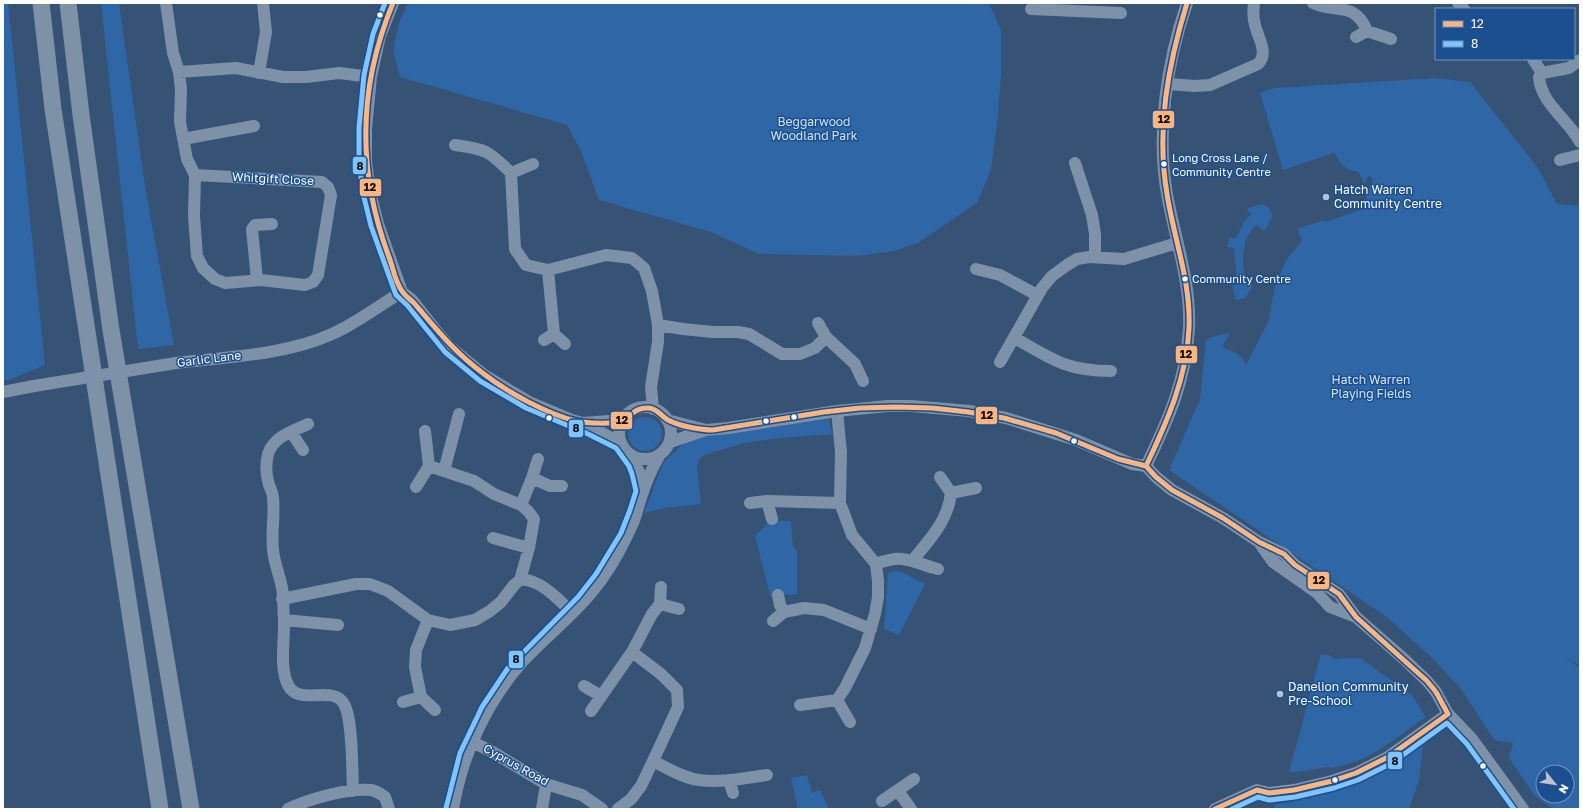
<svg xmlns="http://www.w3.org/2000/svg" width="1583" height="812" viewBox="0 0 1583 812" font-family="'Golos Text',sans-serif">
<rect width="100%" height="100%" fill="#365274"/>
<path fill="#2f66a5" fill-rule="evenodd" d="M3,3h5l37,362 -36,15h-6z
M101,3h18l27,189 28,153 -36,4z
M408,3h581l12,27v44l-3,41 -7,55 -14,33 -59,40 -24,8 -37,5 -98,-2 -48,-22 -112,-32 -18,-49 -14,-26 -167,-48 -7,-27 6,-27z
M1435,78l35,4 68,86 19,36 23,2v460l-15,-9 15,11v141h-27l-19,-14 -25,-37 4,-15 -19,-3 -32,-50 -30,-32 -44,-40 -219,-148 31,-71 6,-59 6,-3 18,-4 -8,14c10,4 21,7 24,18l23,-45 5,-30 12,-30 16,-19 -5,-12 27,-9 1,2 44,-15 -3,-10 7,-18 -4,-3 -5,8c-6,-19 -10,-9 -20,-18 -4,-3 -7,-9 -10,-13l-51,17 -23,-77 14,-5zM1543,772h24v24h-24z
M1263,204c15,7 8,18 1,27l-8,-6c-15,15 -14,35 -11,55h6l1,7 -7,11 -9,2 -4,-14 5,-2 -3,-35 -7,-2 2,-9h7l8,-16 7,-8 -5,-5 12,-4z
M628 434a17 17 0 1 1 34 0a17 17 0 1 1-34 0Z
M829,419l3,15 -51,4 -37,5 -40,12 -5,5 -2,6 4,38 -37,4 -20,5 19,-50 20,-19 24,-8z
M770,521h21l2,25 4,5v43l-27,2 -15,-60z
M894,571l7,1 24,12 -26,51 -15,-6 4,-56z
M1321,654l8,1 5,4 8,-1h18l52,37 14,22c-31,21 -55,45 -95,51l-3,-1 -31,5h-8z
M1423,746l-4,34 -10,29h-134l-1,-4c35,-6 69,-16 100,-31 17,-8 33,-19 49,-28z
M807,775l5,18 8,-3 9,19h-31l-7,-31z"/>
<g fill="none" stroke-linecap="round" stroke-linejoin="round">
<path stroke="#7d92a8" stroke-width="12" d="M166,3l7,50 6,19 2,18 -1,32 7,37 8,16 -1,41 3,40 6,12 12,11 10,4 36,-3 44,5 8,-3 5,-7 13,-80 -3,-8 -6,-5 -127,-7
M393,3l-13,33 -9,41 -5,52v32l4,31 8,32 24,68 10,8 22,28 16,19 34,28 45,27 43,18 11,3 38,20
M1313,3c21,11 42,-3 54,28
M1458,3l6,6
M1031,9l90,4
M1356,37l11,-6 24,8
M1533,59l9,14
M1580,60l-11,8 -27,5 -3,4c2,27 29,42 41,65
M179,72l57,-4 47,9h23l33,-4 32,4
M259,73l7,-41 -3,-29
M1168,84l27,2 15,-1 48,-21c11,-11 0,-26 -3,-39 -2,-7 -2,-14 -1,-22
M183,139l71,-13
M455,145c31,4 34,6 56,28l22,-9
M1560,160l20,-5
M1075,163l17,52 3,19v23
M511,173l4,76 11,16 22,5 58,-15 26,3 12,10 8,23 6,34v17l-7,45 2,22
M976,269l24,6 37,20
M548,270l6,64
M257,280l-5,-51 3,-4 17,-1
M818,323l8,14 29,27 8,17
M658,325l25,4 30,3h25l11,2 33,20h18l15,-6 11,-11
M1015,338c36,21 52,33 96,33
M544,340l10,-6 11,10
M1000,362l42,-74 10,-12 15,-11 10,-6 12,-2 35,2 53,-16
M176,363c50,-6 110,-8 156,-29 25,-11 46,-28 70,-42
M3,392l31,-6
M619 433a26 26 0 1 1 52 0a26 26 0 1 1-52 0Z
M667,420l39,10
M583,423l40,-3
M308,424c-15,7 -34,12 -40,30 -2,8 -2,19 0,27 1,6 5,11 5,17 2,17 -2,35 0,52 1,13 7,26 9,38 2,10 1,21 2,31 1,19 -5,48 4,66 11,22 45,-1 56,19 9,15 8,68 9,87
M291,432l12,18
M670,442l36,-12 22,-2 109,-17 51,-5h23l58,5 37,7 70,22 56,24 14,2 10,11 16,13 51,28 36,24 25,12 11,11 44,29 17,23 48,42 23,22 9,11 12,22 24,25 51,70
M630,454l9,18 4,19
M429,466l45,15 20,13 27,11 7,6 6,8 -5,29 -9,32
M1146,466c22,-46 40,-85 43,-138 2,-46 -14,-89 -22,-134 -11,-62 0,-132 20,-191
M444,471l15,-57
M940,477l11,16 25,-5
M532,478l18,8h12
M416,487l13,-21 -4,-35
M767,501l5,18
M750,503l17,-2 73,2
M521,505l11,-27 6,-19
M493,538l36,10
M1259,542l14,20 43,30 14,15 26,10
M913,560c17,-21 35,-39 38,-67
M876,564c29,-11 35,-2 62,5
M520,580c18,-3 41,21 52,33
M661,587l-1,17 19,5
M778,595l2,10 4,7
M282,599l74,-15h14l18,7 40,29 22,5 25,-5 15,-9 11,-9 13,-17 6,-5
M284,620l54,5
M428,620l-12,30 -1,17 6,30 14,13
M773,621l11,-9 20,-4 20,2 47,19
M584,686l17,10
M837,700l8,-12 20,-40 10,-34 3,-17v-16l-2,-17 -24,-29 -12,-32 1,-51 -4,-41
M403,702l18,-5
M800,705l37,-5 13,22
M591,711l41,-59 20,-38 8,-10
M472,742l17,8 57,34 36,11 20,14
M653,761c14,7 30,17 46,19 22,3 47,-2 68,-5
M729,780l4,13
M898,791l13,18
M882,801l32,-22
M288,809c21,-10 59,-21 83,-19 5,1 10,4 14,7l4,12
M453,809c9,-54 33,-106 69,-147 26,-28 57,-51 80,-83 12,-17 22,-36 31,-56 4,-10 6,-21 10,-31 4,-13 10,-25 16,-36
M542,809l4,-25
M618,809l13,-10 10,-13 12,-25 25,-54 -1,-17 -16,-16 -29,-22
M1215,809l42,-19 12,3 25,-3 38,-9 24,-8 32,-16 60,-43"/>
<path stroke="#7e92a7" stroke-width="17" d="M41,3l12,106 107,700
M68,3l13,112 30,215 80,479"/>
<path stroke="#7d92a8" stroke-width="12" d="M34,386l142,-23"/>
<g stroke="#1b4f8f" stroke-width="8">
<path id="bus-1" d="M393,3c-35,84 -36,169 -4,254 4,10 6,25 13,34 3,5 8,8 12,12 22,26 42,51 70,71 23,18 63,40 92,47 10,2 37,4 46,-1 10,-5 14,-13 27,-12 9,1 12,8 19,12 11,6 33,10 45,10l111,-18 36,-4 36,-1 36,1 36,4 36,6 52,15 62,26 28,7 10,11 16,13 51,28 36,24 25,12 11,11 44,29 17,23 71,64 9,11 12,22
M1146,466c21,-44 41,-89 43,-138 2,-46 -15,-89 -22,-134 -11,-65 1,-129 20,-191
M1215,809l42,-19 12,3 25,-3 38,-9 24,-8 32,-16 60,-43"/>
</g>
<g stroke="#1b4f8f" stroke-width="8">
<path id="bus-2" d="M385,3l-12,31 -9,41 -5,53v33l4,32 8,33 25,69 11,10 38,47 35,29 46,27 43,18 11,4 36,18 13,18 3,8 4,17 -6,19 -9,23 -25,41 -18,23 -70,71 -26,39 -22,46 -14,55
M1232,809l26,-12 11,3 26,-3 39,-9 24,-8 34,-17 55,-40 20,21 47,65"/>
</g>
<use href="#bus-1" stroke="#ffb580" stroke-width="5"/>
<use href="#bus-2" stroke="#80c4ff" stroke-width="5"/>
</g>
<g fill="#fff" stroke="#1b4f8f" stroke-width="1.5">
<circle cx="380" cy="15" r="3.5"/>
<circle cx="1164" cy="164" r="3.5"/>
<circle cx="1185" cy="279" r="3.5"/>
<circle cx="794" cy="417" r="3.5"/>
<circle cx="549" cy="418" r="3.5"/>
<circle cx="766" cy="421" r="3.5"/>
<circle cx="1074" cy="441" r="3.5"/>
<circle cx="1483" cy="766" r="3.5"/>
<circle cx="1335" cy="780" r="3.5"/>
</g>
<g fill="#b9c2ce" stroke="#1b4f8f" stroke-width="1.5">
<circle cx="1326" cy="197" r="4"/>
<circle cx="1280" cy="694" r="4"/>
</g>
<g text-anchor="middle" stroke-width="3" stroke-linejoin="round" paint-order="stroke">
<g font-size="11" fill="#fff" stroke="#1b4f8f" text-anchor="start">
<text x="1172" y="162">Long Cross Lane /<tspan x="1172" dy="14">Community Centre</tspan></text>
<text x="1192" y="283">Community Centre</text>
</g>
<g font-size="12" fill="#cfe3fa" stroke="#1b4f8f">
<text x="814" y="126">Beggarwood<tspan x="814" dy="14">Woodland Park</tspan></text>
<text x="1371" y="384">Hatch Warren<tspan x="1371" dy="14">Playing Fields</tspan></text>
</g>
<g font-size="12" fill="#fff" stroke="#1b4f8f">
<text transform="translate(273 179) rotate(3)" y="4">Whitgift Close</text>
<text transform="translate(209 359) rotate(-7)" y="4">Garlic Lane</text>
<text transform="translate(516 765) rotate(29)" y="4">Cyprus Road</text>
</g>
<g font-size="12" fill="#fff" stroke="#1b4f8f" text-anchor="start">
<text x="1334" y="194">Hatch Warren<tspan x="1334" dy="14">Community Centre</tspan></text>
<text x="1288" y="691">Danelion Community<tspan x="1288" dy="14">Pre-School</tspan></text>
</g>
</g>
<g stroke="#1b4f8f" stroke-width="1.5">
<rect x="1152" y="110" width="23" height="19" rx="4" fill="#ffb580"/>
<rect x="352" y="156" width="15" height="19" rx="4" fill="#80c4ff"/>
<rect x="359" y="178" width="23" height="19" rx="4" fill="#ffb580"/>
<rect x="1175" y="345" width="23" height="19" rx="4" fill="#ffb580"/>
<rect x="975" y="406" width="23" height="19" rx="4" fill="#ffb580"/>
<rect x="610" y="411" width="23" height="19" rx="4" fill="#ffb580"/>
<rect x="568" y="419" width="16" height="19" rx="4" fill="#80c4ff"/>
<rect x="1307" y="571" width="23" height="19" rx="4" fill="#ffb580"/>
<rect x="508" y="650" width="16" height="19" rx="4" fill="#80c4ff"/>
<rect x="1387" y="751" width="16" height="19" rx="4" fill="#80c4ff"/>
</g>
<g font-size="11" text-anchor="middle" font-weight="bold" fill="#111">
<text x="1164" y="123">12</text>
<text x="360" y="170">8</text>
<text x="370" y="191">12</text>
<text x="1186" y="358">12</text>
<text x="987" y="419">12</text>
<text x="622" y="424">12</text>
<text x="576" y="432">8</text>
<text x="1319" y="584">12</text>
<text x="516" y="663">8</text>
<text x="1395" y="765">8</text>
</g>
<rect width="1583" height="812" fill="none" stroke="#ffffff" stroke-width="8"/>
<rect x="1435" y="8" width="140" height="52" fill="#1b4f8f" stroke="#7695bc"/>
<rect x="1443" y="21" width="20" height="6" fill="#ffb580" stroke="#7695bc"/>
<text x="1471" y="28" font-size="12" fill="#ffffff">12</text>
<rect x="1443" y="41" width="20" height="6" fill="#80c4ff" stroke="#7695bc"/>
<text x="1471" y="48" font-size="12" fill="#ffffff">8</text>
<g transform="translate(1555 784) rotate(120)"><circle r="19" fill="#1b4f8f" stroke="#7695bc"/>
<path d="M0-3L7 15L0 10L-7 15Z" fill="#b9c2ce"/>
<text y="-6" font-size="11" font-weight="bold" text-anchor="middle" fill="#ffffff">N</text>
</g>
</svg>
